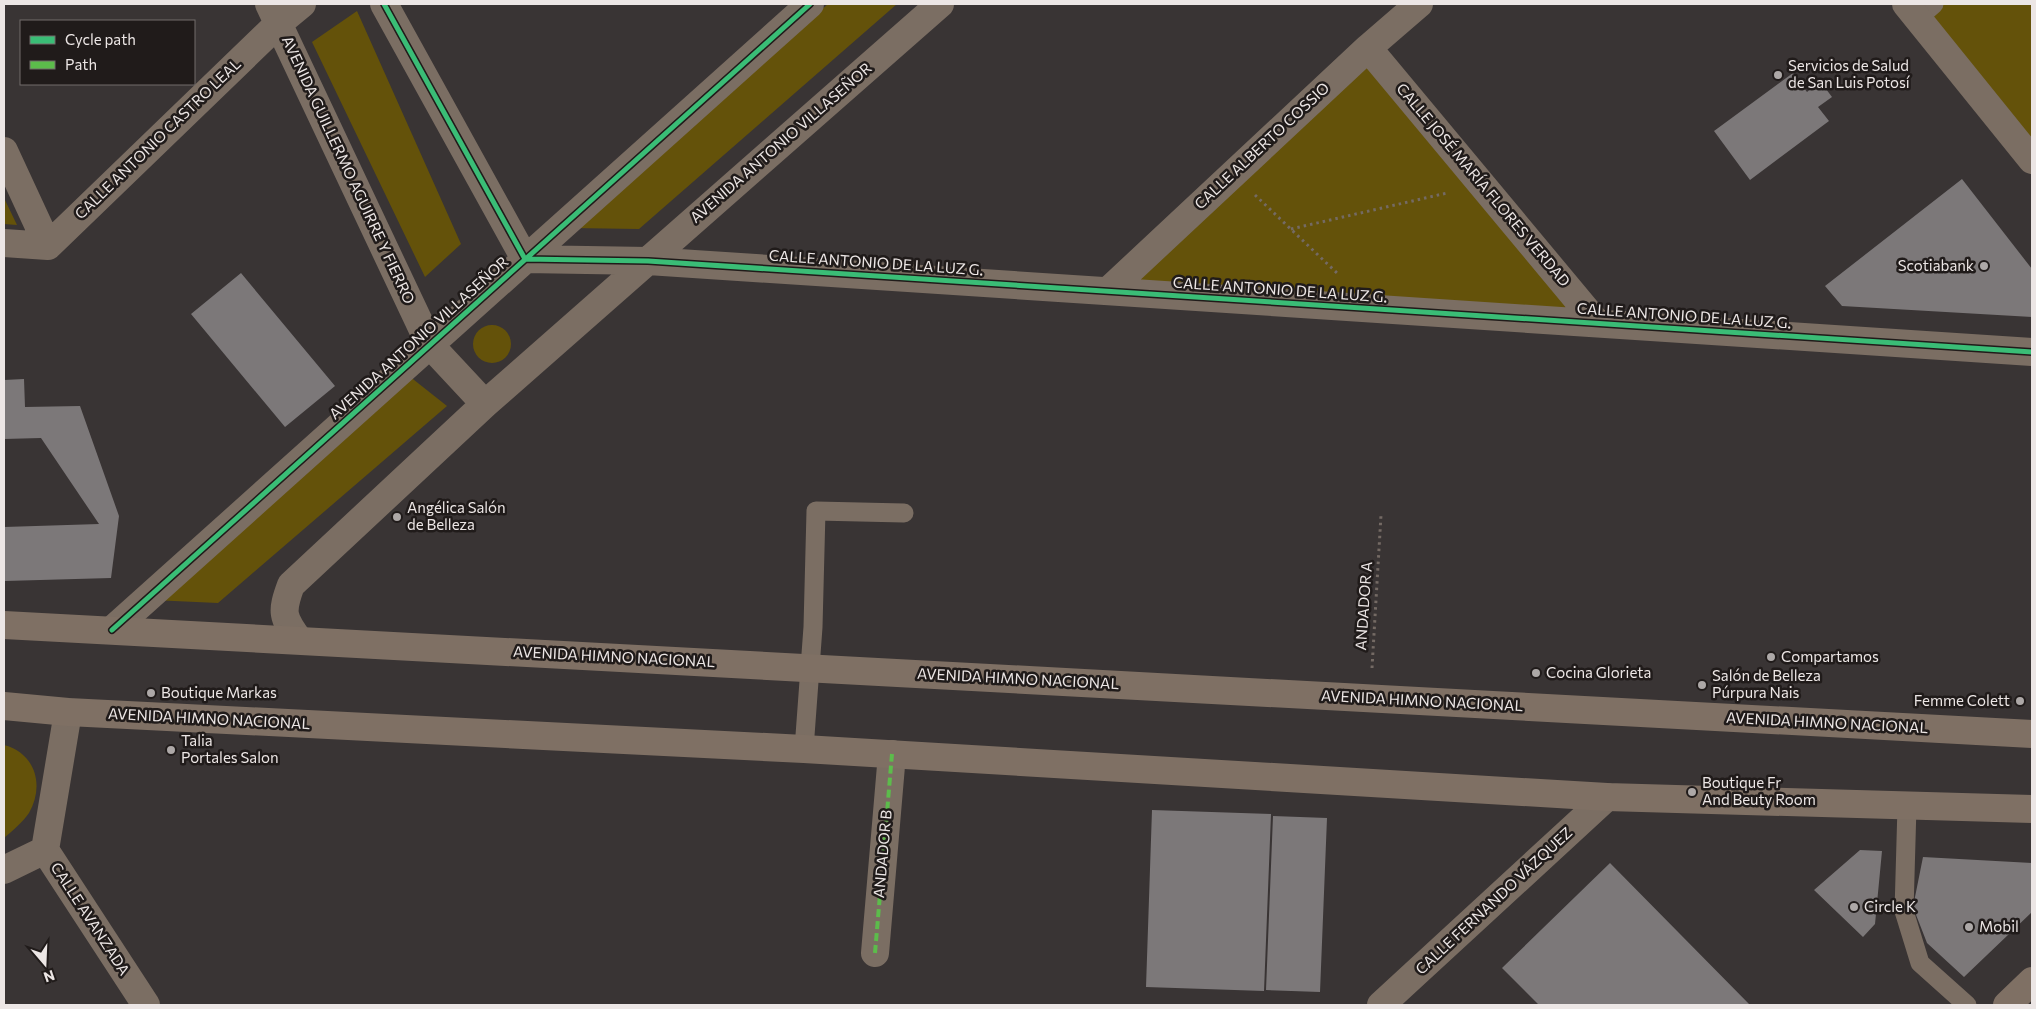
<svg xmlns="http://www.w3.org/2000/svg" width="2036" height="1009" viewBox="0 0 2036 1009" font-family="Commissioner,sans-serif">
<rect width="100%" height="100%" fill="#393434"/>
<path fill="#64520a" d="M828,4h69l-258,225 -68,-1z
M1908,4h124v154z
M357,11l104,233 -36,33 -113,-235z
M1368,48l229,275 -489,-32z
M4,198l13,27 -13,-1z
M473 344a19 19 0 1 1 38 0a19 19 0 1 1-38 0Z
M404,372l43,34 -229,197 -66,-3z
M4,745c31,8 41,40 25,68 -6,9 -17,18 -25,25z"/>
<path fill="#7c7879" d="M1793,73l14,19 13,-11 12,16 -14,10 11,14 -79,59 -36,-49z
M1962,179l70,90v48l-190,-11 -17,-20z
M241,273l94,113 -50,41 -94,-113z
M24,379l1,28 55,-1 39,110 -8,62 -106,3 -1,-54 95,-3 -58,-86 -37,1v-59z
M1152,810l119,4 -7,177 -118,-4z
M1273,816l54,2 -7,174 -54,-2z
M1860,850l22,1 -7,73 -12,13 -49,-47z
M1923,857l109,6v49l-68,65 -37,-34 -14,-36z
M1610,863l140,142h-211l-37,-37z"/>
<g fill="none" stroke-linecap="round" stroke-linejoin="round">
<path stroke="#746a64" stroke-width="3" stroke-dasharray="2.5 4" stroke-linecap="butt" d="M1255,195l83,79
M1291,229l156,-36
M1372,668l9,-153"/>
<path stroke="#7b6e63" stroke-width="19" d="M1918,18l16,-14
M804,749l9,-122 3,-116 88,2
M1907,806l-3,105 16,52 47,42"/>
<path stroke="#7b6e63" stroke-width="28" d="M875,953l17,-199"/>
<path stroke="#7b6e63" stroke-width="28" d="M269,4l161,341 55,59
M384,4l141,255 123,2 1384,91
M1368,48l229,275
M4,151l44,95
M4,243l44,3 231,-223 23,-19
M1108,291l260,-243 51,-44
M112,630l698,-626
M299,640c-17,-23 -18,-28 -8,-55l194,-181 455,-400
M68,712l-23,138 101,155
M4,870l41,-20
M1381,1005l226,-208"/>
<path stroke="#7b6e63" stroke-width="28" d="M1906,4l126,156"/>
<path stroke="#7f7064" stroke-width="28" d="M4,625l2028,109
M4,706l64,6 736,37 803,48 425,12
M2007,1005l25,-24"/>
<path stroke="#5cbc4b" stroke-width="4" stroke-dasharray="8 4" stroke-linecap="butt" d="M875,953l17,-199"/>
<g stroke="#201b1a" stroke-width="8">
<path id="cycleway" d="M384,4l141,255 123,2 1384,91
M112,630l698,-626"/>
</g>
<use href="#cycleway" stroke="#3abd76" stroke-width="5"/>
</g>
<g fill="#ada8a7" stroke="#201b1a" stroke-width="2">
<circle cx="1778" cy="75" r="5"/>
<circle cx="1984" cy="266" r="5"/>
<circle cx="397" cy="517" r="5"/>
<circle cx="1771" cy="657" r="5"/>
<circle cx="1536" cy="673" r="5"/>
<circle cx="1702" cy="685" r="5"/>
<circle cx="151" cy="693" r="5"/>
<circle cx="2020" cy="701" r="5"/>
<circle cx="171" cy="750" r="5"/>
<circle cx="1692" cy="792" r="5"/>
<circle cx="1854" cy="907" r="5"/>
<circle cx="1969" cy="927" r="5"/>
</g>
<g text-anchor="middle" stroke-width="5" stroke-linejoin="round" paint-order="stroke">
<g font-size="15" fill="#ece6e5" stroke="#201b1a" text-anchor="start">
<text x="1788" y="71">Servicios de Salud<tspan x="1788" dy="17">de San Luis Potosí</tspan></text>
<text x="1974" y="271" text-anchor="end">Scotiabank</text>
<text x="407" y="513">Angélica Salón<tspan x="407" dy="17">de Belleza</tspan></text>
<text x="1781" y="662">Compartamos</text>
<text x="1546" y="678">Cocina Glorieta</text>
<text x="1712" y="681">Salón de Belleza<tspan x="1712" dy="17">Púrpura Nais</tspan></text>
<text x="161" y="698">Boutique Markas</text>
<text x="2010" y="706" text-anchor="end">Femme Colett</text>
<text x="181" y="746">Talia<tspan x="181" dy="17">Portales Salon</tspan></text>
<text x="1702" y="788">Boutique Fr<tspan x="1702" dy="17">And Beuty Room</tspan></text>
<text x="1864" y="912">Circle K</text>
<text x="1979" y="932">Mobil</text>
</g>
<g font-size="15" fill="#ece6e5" stroke="#201b1a">
<text transform="translate(158 139) rotate(-44)" y="5">CALLE ANTONIO CASTRO LEAL</text>
<text transform="translate(781 143) rotate(-41)" y="5">AVENIDA ANTONIO VILLASEÑOR</text>
<text transform="translate(1262 146) rotate(-43)" y="5">CALLE ALBERTO COSSIO</text>
<text transform="translate(348 170) rotate(65)" y="5">AVENIDA GUILLERMO AGUIRRE Y FIERRO</text>
<text transform="translate(1483 185) rotate(50)" y="5">CALLE JOSÉ MARÍA FLORES VERDAD</text>
<text transform="translate(876 263) rotate(4)" y="5">CALLE ANTONIO DE LA LUZ G.</text>
<text transform="translate(1280 290) rotate(4)" y="5">CALLE ANTONIO DE LA LUZ G.</text>
<text transform="translate(1684 316) rotate(4)" y="5">CALLE ANTONIO DE LA LUZ G.</text>
<text transform="translate(419 338) rotate(-42)" y="5">AVENIDA ANTONIO VILLASEÑOR</text>
<text transform="translate(1364 606) rotate(-86)" y="5">ANDADOR A</text>
<text transform="translate(614 657) rotate(3)" y="5">AVENIDA HIMNO NACIONAL</text>
<text transform="translate(1018 679) rotate(3)" y="5">AVENIDA HIMNO NACIONAL</text>
<text transform="translate(1422 701) rotate(3)" y="5">AVENIDA HIMNO NACIONAL</text>
<text transform="translate(209 719) rotate(3)" y="5">AVENIDA HIMNO NACIONAL</text>
<text transform="translate(1827 723) rotate(3)" y="5">AVENIDA HIMNO NACIONAL</text>
<text transform="translate(883 854) rotate(-85)" y="5">ANDADOR B</text>
<text transform="translate(1494 901) rotate(-43)" y="5">CALLE FERNANDO VÁZQUEZ</text>
<text transform="translate(90 919) rotate(57)" y="5">CALLE AVANZADA</text>
</g>
</g>
<rect width="2036" height="1009" fill="none" stroke="#ece6e5" stroke-width="10"/>
<rect x="20" y="20" width="175" height="65" fill="#201b1a" stroke="#726c6b"/>
<rect x="30" y="36" width="25" height="8" fill="#3abd76" stroke="#726c6b"/>
<text x="65" y="45" font-size="15" fill="#ece6e5">Cycle path</text>
<rect x="30" y="61" width="25" height="8" fill="#5cbc4b" stroke="#726c6b"/>
<text x="65" y="70" font-size="15" fill="#ece6e5">Path</text>
<g transform="translate(45 964) rotate(161)" stroke="#201b1a" stroke-width="4" paint-order="stroke">
<path d="M0-4L9 19L0 12L-9 19Z" fill="#ece6e5"/>
<text y="-8" font-size="14" font-weight="bold" text-anchor="middle" fill="#ece6e5">N</text>
</g>
</svg>
